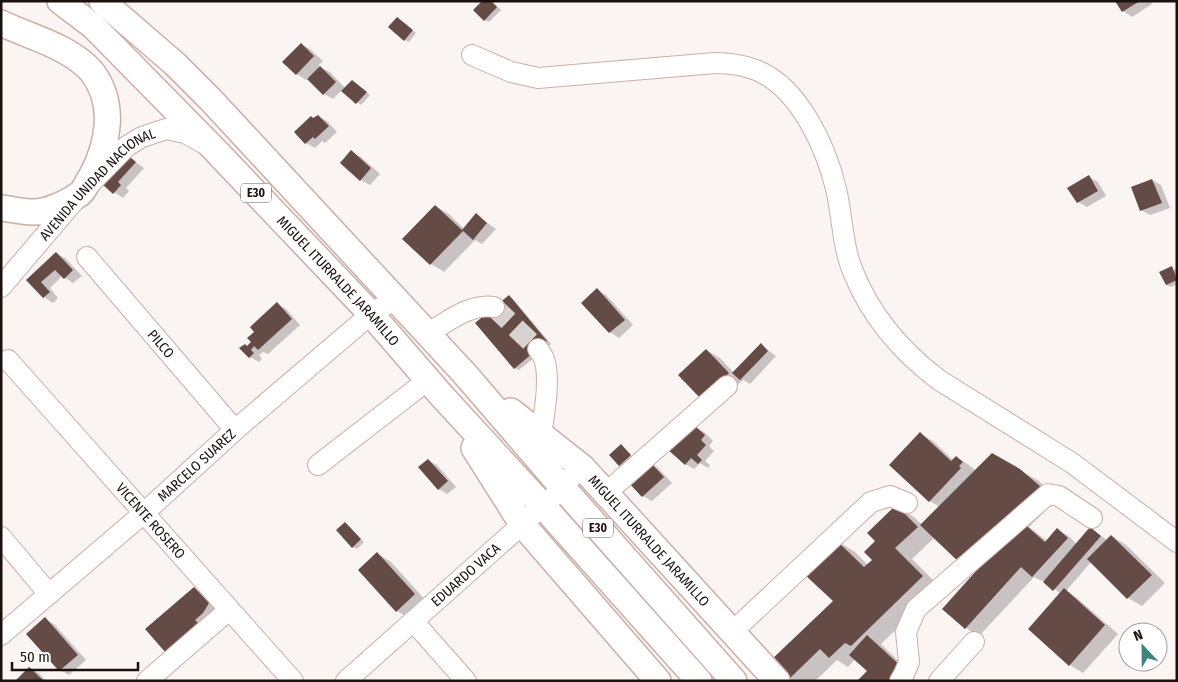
<svg xmlns="http://www.w3.org/2000/svg" width="1178" height="682" viewBox="0 0 1178 682" font-family="'Fira Sans Condensed',sans-serif">
<rect width="100%" height="100%" fill="#faf4f3"/>
<path fill="#0003" d="M484,1h8l9,9 -12,12 -4,-2z
M1116,1h34l2,3 -20,13 -9,-6z
M401,21l15,12 -7,9 -4,-2z
M301,44l9,5 13,12 -5,5 12,6 16,17 6,-8 18,14 -9,10 -19,-15 -9,9 -9,-5 -16,-17 -2,3 -9,-6 -13,-12z
M318,116l9,5 10,11 -12,11 -3,-2 -7,7 -9,-5 8,-24z
M352,152l9,5 19,17 -10,11 -9,-5z
M125,155l19,13 -18,20 3,3 -6,7 -9,-6z
M1089,177l9,5 8,14 -19,11 -9,-5z
M1152,180l9,5 9,23 -20,7 -9,-5z
M435,206l14,8 15,15 12,-14 20,14 -14,15 -7,-4 -31,32 -13,-8 -27,-25z
M56,253l9,5 17,18 -9,7 -11,-7 -12,12 8,10 -5,5 -9,-6 -17,-17z
M1172,268l5,3v13l-6,3 -5,-2z
M597,290l9,5 27,30 -14,13 -9,-6 -27,-29z
M509,296l4,3 38,45 -32,26 -4,-2z
M277,304l9,5 14,16 -32,29 -5,-2 -4,3 3,4 -3,3 -9,-5 -2,-10 5,-5 3,-10z
M761,345l15,11 -26,28 -7,-4 -28,26 -9,-56 14,8 14,15z
M695,427l9,5 9,9 -4,5 5,5 -9,10 5,4 -2,3 -8,-5 -6,6 -9,-5z
M920,434l13,7 20,19 3,-3 13,8 7,6 16,-16 47,26 19,17 -29,29 18,14 11,-11 9,5 10,9 14,-15 16,11 4,-4 14,8 40,39 -23,23 -14,-8 -37,-36 -25,29 11,7 41,36 -35,39 -13,-8 -9,-71 -18,-14 -1,1 -8,-4 -55,59 -13,-8 10,-55 -12,-8 -29,-28 -23,22 28,28 -59,57 34,33 -3,4h-53l9,-10 -13,-12 -7,8 -11,-7 -22,21h-23l-3,-2 46,-78 2,-60 18,11 13,13 6,-5 3,-19 19,-35 18,11 8,8 18,-18 -10,-6 -39,-36z
M621,446l13,12 -10,10 -4,-3z
M428,460l9,5 19,22 -9,7 -8,-5z
M649,462l9,6 14,15 -20,18 -9,-5z
M345,523l19,19 -7,7 -4,-2z
M378,554l13,8 37,41 -18,16 -13,-8z
M194,588l14,8 14,15 -42,49z
M45,619l9,5 32,36 -17,15 -9,-5 -32,-36z
M30,668l9,5 7,8h-29z"/>
<path fill="#644b45" d="M482,1h9l6,6 -13,14 -11,-11z
M1115,1h25l-18,11z
M397,17l16,13 -9,11 -16,-14z
M301,43l13,13 -18,19 -14,-13z
M320,66l16,16 -13,13 -16,-16z
M352,80l15,12 -11,12 -15,-13z
M318,115l11,11 -14,13 -2,-2 -8,7 -11,-12 17,-16 2,2z
M351,150l20,18 -11,13 -20,-18z
M125,153l11,9 -18,20 3,3 -8,9 -13,-12z
M1089,175l9,16 -21,12 -10,-15z
M1152,179l10,24 -22,8 -9,-24z
M435,205l27,25 14,-17 11,10 -14,17 -10,-9 -33,34 -28,-26z
M56,252l17,18 -9,9 -9,-9 -14,12 9,10 -7,6 -17,-18z
M1172,266l5,14 -11,5 -7,-13z
M597,288l28,32 -16,13 -28,-30z
M509,295l38,46 -33,28 -39,-46z
M277,302l15,17 -34,31 -4,-4 -3,4 3,3 -5,5 -10,-10 6,-4 2,2 4,-4 -4,-4 7,-6 -4,-5z
M761,343l7,8 -28,29 -8,-7z
M706,349l23,24 -28,26 -23,-24z
M695,426l10,9 -4,5 5,5 -9,10 5,5 -4,4 -7,-6 -6,7 -19,-17z
M920,432l31,29 5,-5 7,6 -4,4 2,2 -32,34 -40,-37z
M621,444l10,11 -12,11 -10,-11z
M992,453l28,16 21,18 -78,79 -43,-41z
M428,459l20,22 -10,9 -20,-23z
M649,461l15,16 -22,20 -15,-16z
M896,505l22,22 -23,21 28,28 -72,70 -6,-3 -16,15 -9,-9 -32,31 -18,-19 63,-60 -29,-27 32,-34 28,27 8,-7 -8,-8 11,-11 -8,-8z
M1021,521l24,21 12,-14 11,10 -36,39 -11,-10 -56,62 -23,-20z
M345,522l16,17 -9,9 -16,-18z
M1090,527l11,9 -48,55 -10,-9z
M1111,535l41,40 -25,24 -40,-40z
M377,552l38,42 -19,18 -38,-42z
M194,587l15,16 -6,10 -8,7 4,4 -33,29 -21,-24z
M1064,588l41,37 -36,41 -41,-37z
M45,617l33,38 -19,16 -33,-37z
M867,635l36,33 -12,13h-34l10,-10 -18,-16z
M29,667l15,14h-29z"/>
<g fill="none" stroke-linecap="round" stroke-linejoin="round">
<path stroke="#d8d2d0" stroke-width="20" stroke-dasharray="20 10" stroke-linecap="butt" d="M494,307l44,42"/>
<g stroke="#cbafa7" stroke-width="22">
<g id="minor">
<path d="M472,55l39,17 27,6 177,-15c14,0 28,2 41,7 43,17 70,77 80,119 7,29 6,58 18,85 18,44 48,78 85,106l133,83 105,79"/>
<path id="s1" d="M87,257l148,173"/>
<path id="s2" d="M1,287l79,-93 47,-48 15,-9 24,-8 19,4 18,10"/>
<path d="M427,334c20,-12 43,-31 67,-27"/>
<path d="M538,349c2,3 5,7 6,10 7,18 0,56 -3,76"/>
<path id="s3" d="M8,360l285,321"/>
<path d="M318,465l110,-85"/>
<path d="M606,493l121,-107"/>
<path d="M1,537l48,57"/>
<path d="M413,621l53,60"/>
<path d="M732,632l139,-130 19,-6 17,7"/>
<path id="s4" d="M1,635l143,-122 91,-83 136,-116 24,-15"/>
<path d="M147,681l82,-71"/>
<path id="s5" d="M346,681l217,-193 17,-22"/>
<path d="M900,681l4,-7 5,-12 -3,-30 10,-23 132,-115 11,2 33,22"/>
<path d="M939,681l35,-39"/>
</g>
</g>
<g stroke="#cbafa7" stroke-width="28">
<g id="major">
<path id="s6" d="M60,1l33,25 121,123 157,165 70,81 102,111 156,175"/>
<path d="M102,1l73,63 36,36 253,273 99,115 171,193"/>
<path d="M1,23c29,14 70,24 91,49 24,31 17,72 -1,105 -4,5 -7,15 -13,18 -11,8 -33,18 -46,17 -10,0 -21,-3 -31,-4"/>
<path id="s7" d="M511,411l71,56 195,214"/>
<path d="M474,448l48,76 136,157"/>
</g>
</g>
<use href="#minor" stroke="#fff" stroke-width="20"/>
<use href="#major" stroke="#fff" stroke-width="25"/>
</g>
<g text-anchor="middle" stroke-width="5" stroke-linejoin="round" paint-order="stroke">
<g fill="#fff" stroke="#5f5856" stroke-width="1">
<rect x="241" y="183.5" width="30" height="19" rx="4"/>
<rect x="583" y="518.5" width="30" height="19" rx="4"/>
</g>
<g font-size="12" font-weight="bold" fill="#1a100d">
<text x="256" y="197">E30</text>
<text x="598" y="532">E30</text>
</g>
<g font-size="14" fill="#1a100d" stroke="#fff">
<text dy="5" stroke="none"><textPath href="#s2" startOffset="142">AVENIDA UNIDAD NACIONAL</textPath></text>
<text dy="5" stroke="none"><textPath href="#s6" startOffset="395">MIGUEL ITURRALDE JARAMILLO</textPath></text>
<text dy="5" stroke="none"><textPath href="#s1" startOffset="114">PILCO</textPath></text>
<text dy="5" stroke="none"><textPath href="#s4" startOffset="259">MARCELO SUAREZ</textPath></text>
<text dy="5" stroke="none"><textPath href="#s3" startOffset="215">VICENTE ROSERO</textPath></text>
<text dy="5" stroke="none"><textPath href="#s7" startOffset="190">MIGUEL ITURRALDE JARAMILLO</textPath></text>
<text dy="5" stroke="none"><textPath href="#s5" startOffset="160">EDUARDO VACA</textPath></text>
</g>
</g>
<rect width="1178" height="682" fill="none" stroke="#1a100d" stroke-width="5"/>
<g transform="translate(1143 647) rotate(338)"><circle r="24" fill="#ffffff" stroke="#a39f9e"/>
<path d="M0-4L9 19L0 12L-9 19Z" fill="#3f857d"/>
<text y="-8" font-size="14" font-weight="bold" text-anchor="middle" fill="#1a100d">N</text>
</g>
<path d="M12 662v8h126v-8" fill="none" stroke="#1a100d" stroke-width="2.5"/>
<text x="20" y="662" font-size="15" fill="#1a100d" stroke="#ffffff" stroke-width="4" paint-order="stroke">50 m</text>
</svg>
